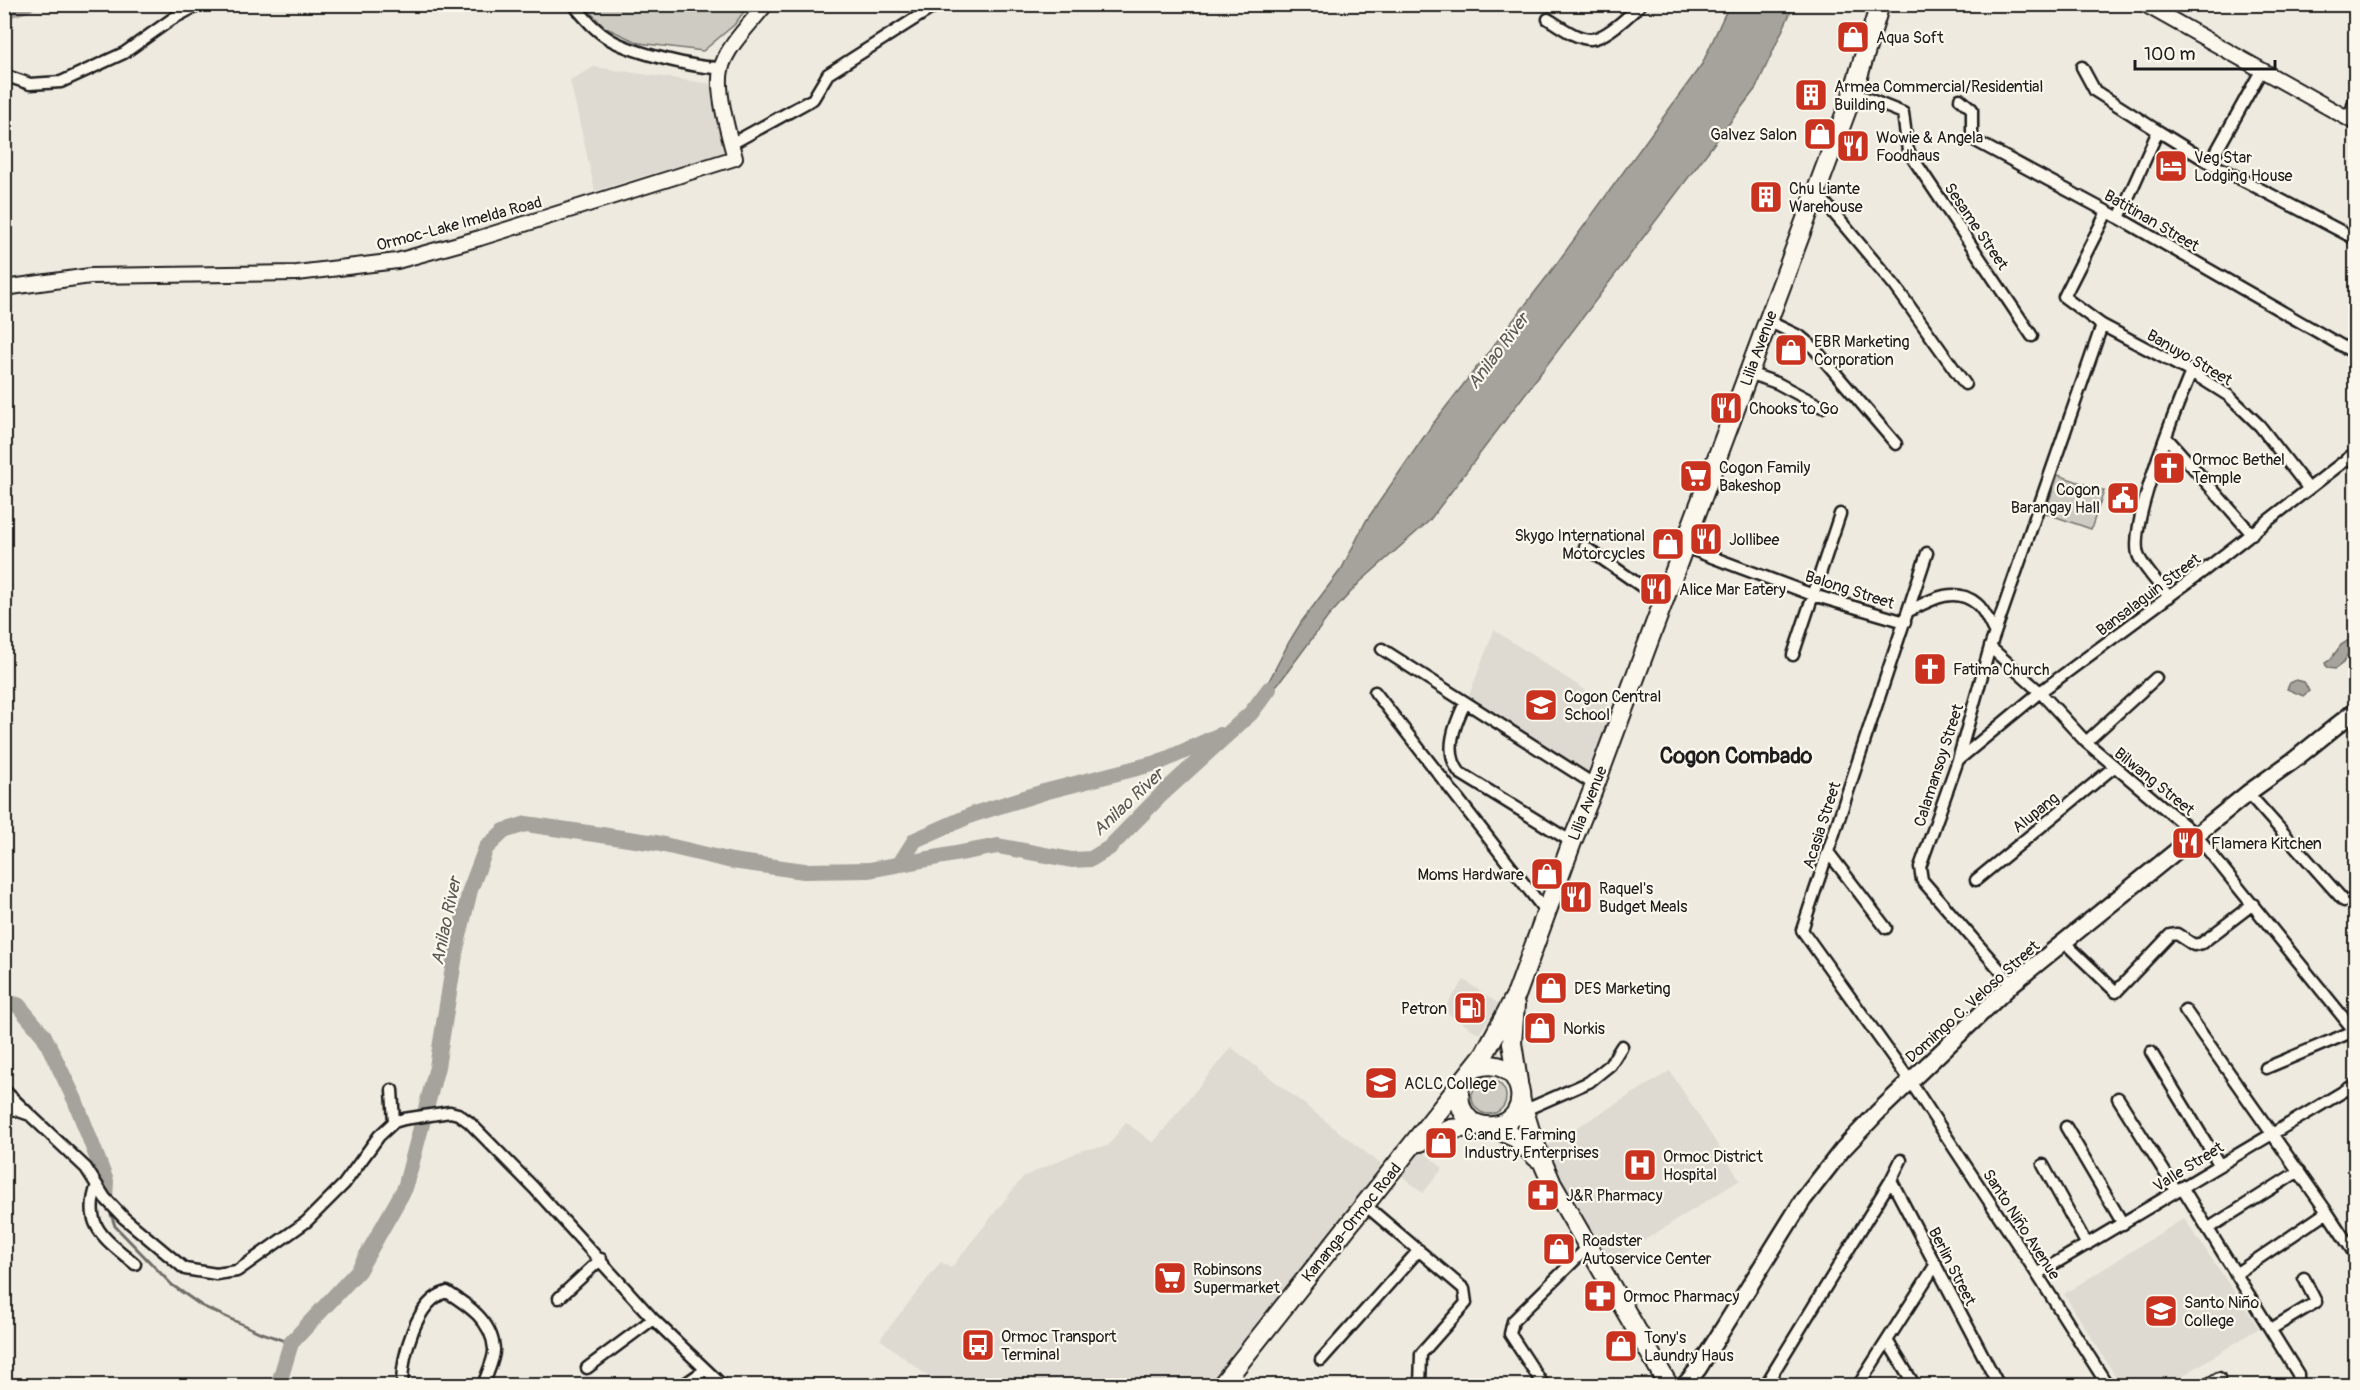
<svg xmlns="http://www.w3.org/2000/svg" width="2360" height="1390" viewBox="0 0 2360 1390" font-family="Pangolin,sans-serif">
<rect width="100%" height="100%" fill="#eeeadf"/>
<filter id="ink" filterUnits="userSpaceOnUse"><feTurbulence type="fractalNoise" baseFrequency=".0167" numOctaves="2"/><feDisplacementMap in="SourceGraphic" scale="12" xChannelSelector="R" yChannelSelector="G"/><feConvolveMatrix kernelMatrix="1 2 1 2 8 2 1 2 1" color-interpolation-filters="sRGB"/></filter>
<g filter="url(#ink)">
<path fill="#dedad1" d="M594,67l118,17 13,56 -2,12 -128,39 -25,-111z
M1494,630l120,79 -26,68 -121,-76z
M1464,980l35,24 -20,30 -36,-24z
M1231,1047l152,119 -175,219 -139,1 -3,-3 -2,3 -125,-1 -59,-46 61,-77 10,6 72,-91 59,-27 26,-4 18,-24 27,21z
M1670,1071l70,109 -130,82 -70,-112z
M1422,1151l21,17 -20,25 -21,-17z
M2184,1218l75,110 -91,57h-47l-57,-91z"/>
<path fill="#ceccc2" stroke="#75746f" stroke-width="1.5" d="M584,5h165l-15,20 -31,26 -64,-8 -35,-16z
M2058,475l46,16 -13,38 -46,-16z
M1472 1097a17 17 0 1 1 34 0a17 17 0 1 1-34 0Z"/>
<path fill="#a6a39d" stroke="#6f6d69" stroke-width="1.5" d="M1729,5h65l-38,83 -327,433 -69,61 -32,35 -46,62 -28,31 35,-68 13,-21 40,-53 24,-47 66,-96 117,-151 153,-210z
M2355,636v14l-6,2 -6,11 -8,6 -8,-1 -2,-5 5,-3 11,-15z
M2296,680l8,2 5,9 -6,5 -16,-7 3,-6z"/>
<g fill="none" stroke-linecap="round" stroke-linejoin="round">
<path stroke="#6f6d69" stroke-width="3" d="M109,1208l6,18 57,59 30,21 57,26 32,11"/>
<path stroke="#a6a39d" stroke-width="16" d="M4,11l23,-7
M901,862l14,-22 59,-26 70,-22 116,-30 60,-27
M4,1002l14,3 26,31 31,64 31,81 -1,17
M278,1386l13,-43 67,-72 47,-83 32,-121 19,-118 14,-59 16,-42 18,-17 22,-7 130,19 76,18 72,10 65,-1 129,-24 74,14 19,-1 18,-11 53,-54 89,-81 18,-24"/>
<g stroke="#1c1c1c" stroke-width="15">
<path id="minor" d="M573,4c12,14 22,27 38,36 23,13 84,28 110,28
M1548,19c12,7 28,20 43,20 15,-1 39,-24 50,-35
M2082,67l13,24 63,40 -39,87
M4,75l26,9 31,-2 63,-29 48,-34 28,-15
M1853,93l50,20 5,38 124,185
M1960,99l12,10v30l147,79 237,136
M2349,120l7,-25
M2158,131l52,32 146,76
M731,144l82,-45 15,-25 110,-70
M2210,163l51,-92
M1816,192l79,94 70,98
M2107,212l-43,85 38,28 89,47 38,24 31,30 48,62
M1768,321l33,16 12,10 83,97
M1749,373l28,10 45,24
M2166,437l86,97
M1585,547l79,55
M1685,547l128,48 92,27
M1927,553l-125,377 108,151 127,193 71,112
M2169,597c-9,-12 -23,-26 -30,-40 -13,-28 39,-153 52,-185
M1909,611c21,-11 46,-26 68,-7 8,6 13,21 18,29
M1990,647l50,45 46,50 110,93 160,198
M1382,649l213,136
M1793,655l47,-141
M1375,692l171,220
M1465,703c-10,21 -22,49 -5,70l112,69
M2086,742l70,-64
M1958,760l82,-68 162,-120 154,-120
M2248,793l96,108
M1828,852l58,76
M1976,880l138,-113
M2064,942l52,50 54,-57 7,-1 17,11 8,-2 51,-39
M2012,984l-90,-104 -2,-13 38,-107 32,-113 112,-322
M2185,1010l142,202 -90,61
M2151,1052l68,112
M2266,1068l88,-37
M4,1090l24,23
M392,1090l2,32
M2118,1098l58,92
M4,1106l26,9 56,53 19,30 19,20 61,51 31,5 21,-3 69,-49 38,-38 35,-48 15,-14 10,-3 46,-7 8,2 11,8 65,66 119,131 70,67
M1523,1111l66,-29 21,-17 12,-19
M2066,1127l57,97
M1901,1160l-10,20 108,206
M2043,1165l44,80
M97,1185c-15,42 9,54 38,79
M2182,1187l116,187v10l-2,2
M1364,1204l100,85 2,14 -45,51 -1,32
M2327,1212l29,44
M2209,1228l90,-57
M2037,1274l319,-190
M559,1298l42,-39
M2271,1329l45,-27 -12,-24
M1888,1342l27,44
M1321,1360l98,-110
M587,1368l66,-49
M402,1386c0,-30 14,-86 45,-94 21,13 45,29 47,57 1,10 -8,26 -11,37
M682,1386l23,-16
M1544,1386l-34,-52 3,-13 76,-75
M1765,1386l126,-206
M1858,1386l78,-122
M2206,1386l13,-8"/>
</g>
<g stroke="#1c1c1c" stroke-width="18">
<path id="tertiary" d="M2144,4l212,119
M4,288l86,-12 207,-3 100,-12 83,-23 255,-80c-6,-22 -19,-67 -14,-88 4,-22 31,-48 45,-66"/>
</g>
<g stroke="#1c1c1c" stroke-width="20">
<path id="secondary" d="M1684,1386l14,-17 105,-169 39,-50 35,-37 135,-129 236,-191 46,-33 62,-50"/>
</g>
<g stroke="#1c1c1c" stroke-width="22">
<path id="trunk" d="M1515,1005l-3,38 6,39
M1460,1087c-2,13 0,25 11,34 7,4 15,6 23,5 43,-5 31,-75 -19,-58
M1521,1101l11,36 20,47 117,202
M1492,1127l24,11 21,20
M1420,1142l31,-13 31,-3
M1221,1386l264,-333 32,-60 55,-151 23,-57 258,-692 27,-89"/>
</g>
<use href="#minor" stroke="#fbf7ec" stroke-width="10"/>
<use href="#tertiary" stroke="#fbf7ec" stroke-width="14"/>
<use href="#secondary" stroke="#fbf7ec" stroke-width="15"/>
<use href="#trunk" stroke="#fbf7ec" stroke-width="18"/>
</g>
</g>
<defs>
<g id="shop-square" transform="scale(1.725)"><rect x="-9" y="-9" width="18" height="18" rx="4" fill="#c8321e" stroke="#fbf7ec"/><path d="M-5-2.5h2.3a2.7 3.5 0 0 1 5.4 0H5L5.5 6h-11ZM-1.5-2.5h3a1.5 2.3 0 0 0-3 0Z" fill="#fff"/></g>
<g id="building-square" transform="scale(1.725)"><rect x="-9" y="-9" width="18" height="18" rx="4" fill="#c8321e" stroke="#fbf7ec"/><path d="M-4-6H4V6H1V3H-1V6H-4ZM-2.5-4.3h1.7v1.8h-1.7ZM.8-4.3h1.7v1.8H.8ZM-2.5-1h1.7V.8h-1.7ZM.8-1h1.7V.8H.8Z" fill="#fff"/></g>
<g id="restaurant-square" transform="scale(1.725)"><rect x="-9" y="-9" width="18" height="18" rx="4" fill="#c8321e" stroke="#fbf7ec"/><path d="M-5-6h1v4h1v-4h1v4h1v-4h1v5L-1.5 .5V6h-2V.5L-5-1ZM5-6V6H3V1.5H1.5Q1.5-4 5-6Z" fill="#fff"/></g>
<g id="hotel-square" transform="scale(1.725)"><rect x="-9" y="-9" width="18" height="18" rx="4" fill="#c8321e" stroke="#fbf7ec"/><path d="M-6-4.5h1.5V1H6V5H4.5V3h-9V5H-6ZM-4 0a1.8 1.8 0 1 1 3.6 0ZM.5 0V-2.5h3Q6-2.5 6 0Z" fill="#fff"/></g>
<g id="church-square" transform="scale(1.725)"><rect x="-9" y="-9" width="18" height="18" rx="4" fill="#c8321e" stroke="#fbf7ec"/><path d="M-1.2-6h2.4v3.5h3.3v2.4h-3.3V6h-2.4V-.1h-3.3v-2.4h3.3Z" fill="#fff"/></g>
<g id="supermarket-square" transform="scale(1.725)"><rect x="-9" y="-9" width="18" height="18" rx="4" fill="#c8321e" stroke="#fbf7ec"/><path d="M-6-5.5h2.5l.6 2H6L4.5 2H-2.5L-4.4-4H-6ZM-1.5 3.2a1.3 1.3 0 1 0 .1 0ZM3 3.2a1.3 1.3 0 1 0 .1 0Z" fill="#fff"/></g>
<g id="civic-square" transform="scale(1.725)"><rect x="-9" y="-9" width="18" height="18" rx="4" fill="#c8321e" stroke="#fbf7ec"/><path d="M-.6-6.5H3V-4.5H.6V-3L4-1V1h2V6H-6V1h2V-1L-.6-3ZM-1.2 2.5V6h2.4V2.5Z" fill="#fff"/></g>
<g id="school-square" transform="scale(1.725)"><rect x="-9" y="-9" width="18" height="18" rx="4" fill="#c8321e" stroke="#fbf7ec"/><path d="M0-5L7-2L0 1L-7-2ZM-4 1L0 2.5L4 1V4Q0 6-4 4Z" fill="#fff"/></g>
<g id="fuel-square" transform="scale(1.725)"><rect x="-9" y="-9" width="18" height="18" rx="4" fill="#c8321e" stroke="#fbf7ec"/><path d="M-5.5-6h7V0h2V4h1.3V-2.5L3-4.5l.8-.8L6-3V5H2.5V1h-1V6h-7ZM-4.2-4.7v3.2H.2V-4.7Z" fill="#fff"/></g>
<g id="hospital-square" transform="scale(1.725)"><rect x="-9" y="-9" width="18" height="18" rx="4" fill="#c8321e" stroke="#fbf7ec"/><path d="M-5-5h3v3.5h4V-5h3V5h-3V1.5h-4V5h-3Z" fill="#fff"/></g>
<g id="pharmacy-square" transform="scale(1.725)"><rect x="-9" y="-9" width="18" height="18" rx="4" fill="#c8321e" stroke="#fbf7ec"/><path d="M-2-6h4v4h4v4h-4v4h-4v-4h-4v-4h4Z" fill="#fff"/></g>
<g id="university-square" transform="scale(1.725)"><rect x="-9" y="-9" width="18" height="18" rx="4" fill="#c8321e" stroke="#fbf7ec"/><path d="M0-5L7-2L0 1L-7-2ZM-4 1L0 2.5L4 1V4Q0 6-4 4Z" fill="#fff"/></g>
<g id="bus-square" transform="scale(1.725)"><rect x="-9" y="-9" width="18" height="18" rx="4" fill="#c8321e" stroke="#fbf7ec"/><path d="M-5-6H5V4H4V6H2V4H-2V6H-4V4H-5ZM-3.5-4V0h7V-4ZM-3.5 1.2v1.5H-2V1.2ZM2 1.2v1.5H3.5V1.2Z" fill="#fff"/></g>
</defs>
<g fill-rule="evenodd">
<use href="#shop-square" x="1853" y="37"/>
<use href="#building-square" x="1811" y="95"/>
<use href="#shop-square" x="1820" y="134"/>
<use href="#restaurant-square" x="1853" y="146"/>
<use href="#hotel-square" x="2171" y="166"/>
<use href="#building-square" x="1766" y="197"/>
<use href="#shop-square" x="1791" y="350"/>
<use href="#restaurant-square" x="1726" y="408"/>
<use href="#church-square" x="2169" y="468"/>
<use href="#supermarket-square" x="1696" y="476"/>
<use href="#civic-square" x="2123" y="498"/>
<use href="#restaurant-square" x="1706" y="539"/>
<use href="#shop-square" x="1668" y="544"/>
<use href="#restaurant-square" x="1656" y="589"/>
<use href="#church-square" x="1930" y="669"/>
<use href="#school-square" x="1541" y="705"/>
<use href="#restaurant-square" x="2188" y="843"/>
<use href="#shop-square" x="1547" y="874"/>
<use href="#restaurant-square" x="1576" y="897"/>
<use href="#shop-square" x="1551" y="988"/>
<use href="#fuel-square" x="1470" y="1008"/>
<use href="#shop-square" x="1540" y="1028"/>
<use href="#school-square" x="1381" y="1083"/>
<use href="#shop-square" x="1441" y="1143"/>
<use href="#hospital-square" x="1640" y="1165"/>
<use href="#pharmacy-square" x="1543" y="1195"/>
<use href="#shop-square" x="1559" y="1249"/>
<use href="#supermarket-square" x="1170" y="1278"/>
<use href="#pharmacy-square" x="1600" y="1296"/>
<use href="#university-square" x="2161" y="1311"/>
<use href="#bus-square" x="978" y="1345"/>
<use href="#shop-square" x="1621" y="1346"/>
</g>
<g text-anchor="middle" stroke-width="4.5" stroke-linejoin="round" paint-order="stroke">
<g font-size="16" fill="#1c1c1c" stroke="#fbf7ec" text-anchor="start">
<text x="1876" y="43">Aqua Soft</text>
<text x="1834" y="92">Armea Commercial/Residential<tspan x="1834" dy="18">Building</tspan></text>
<text x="1797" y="140" text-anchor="end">Galvez Salon</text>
<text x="1876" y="143">Wowie &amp; Angela<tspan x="1876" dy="18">Foodhaus</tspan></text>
<text x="2194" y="163">Veg Star<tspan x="2194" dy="18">Lodging House</tspan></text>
<text x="1789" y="194">Chu Liante<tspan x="1789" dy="18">Warehouse</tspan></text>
<text x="1814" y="347">EBR Marketing<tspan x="1814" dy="18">Corporation</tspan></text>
<text x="1749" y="414">Chooks to Go</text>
<text x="2192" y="465">Ormoc Bethel<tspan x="2192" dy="18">Temple</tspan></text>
<text x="1719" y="473">Cogon Family<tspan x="1719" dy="18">Bakeshop</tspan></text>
<text x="2100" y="495" text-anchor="end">Cogon<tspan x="2100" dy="18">Barangay Hall</tspan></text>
<text x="1645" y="541" text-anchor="end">Skygo International<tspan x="1645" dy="18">Motorcycles</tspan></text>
<text x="1729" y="545">Jollibee</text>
<text x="1679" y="595">Alice Mar Eatery</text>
<text x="1953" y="675">Fatima Church</text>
<text x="1564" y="702">Cogon Central<tspan x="1564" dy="18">School</tspan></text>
<text x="2211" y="849">Flamera Kitchen</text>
<text x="1524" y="880" text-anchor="end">Moms Hardware</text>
<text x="1599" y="894">Raquel's<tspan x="1599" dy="18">Budget Meals</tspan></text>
<text x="1574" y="994">DES Marketing</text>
<text x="1447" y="1014" text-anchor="end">Petron</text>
<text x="1563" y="1034">Norkis</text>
<text x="1404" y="1089">ACLC College</text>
<text x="1464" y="1140">C.and E. Farming<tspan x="1464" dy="18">Industry Enterprises</tspan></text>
<text x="1663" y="1162">Ormoc District<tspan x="1663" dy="18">Hospital</tspan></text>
<text x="1566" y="1201">J&amp;R Pharmacy</text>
<text x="1582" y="1246">Roadster<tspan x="1582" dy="18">Autoservice Center</tspan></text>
<text x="1193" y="1275">Robinsons<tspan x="1193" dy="18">Supermarket</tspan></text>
<text x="1623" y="1302">Ormoc Pharmacy</text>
<text x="2184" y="1308">Santo Niño<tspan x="2184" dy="18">College</tspan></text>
<text x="1001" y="1342">Ormoc Transport<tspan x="1001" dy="18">Terminal</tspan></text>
<text x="1644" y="1343">Tony's<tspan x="1644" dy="18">Laundry Haus</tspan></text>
</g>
<g font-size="16" fill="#1c1c1c" stroke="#fbf7ec">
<text transform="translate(2152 220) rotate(30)" y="6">Batitinan Street</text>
<text transform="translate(459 223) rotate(-15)" y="6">Ormoc-Lake Imelda Road</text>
<text transform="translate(1977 226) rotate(56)" y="6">Sesame Street</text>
<text transform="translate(1758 348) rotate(-70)" y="6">Lilia Avenue</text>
<text transform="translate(2190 357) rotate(30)" y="6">Banuyo Street</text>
<text transform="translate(1850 589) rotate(18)" y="6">Balong Street</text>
<text transform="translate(2148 594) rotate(-37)" y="6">Bansalaguin Street</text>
<text transform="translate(1938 765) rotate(-72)" y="6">Calamansoy Street</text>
<text transform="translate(2155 781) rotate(39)" y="6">Bilwang Street</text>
<text transform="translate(1587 803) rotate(-68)" y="6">Lilia Avenue</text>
<text transform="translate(2035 812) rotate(-39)" y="6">Alupang</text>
<text transform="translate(1821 825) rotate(-72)" y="6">Acasia Street</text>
<text transform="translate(1972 1001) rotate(-42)" y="6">Domingo C. Veloso Street</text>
<text transform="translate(2188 1166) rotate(-32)" y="6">Valle Street</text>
<text transform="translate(1351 1222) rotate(-51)" y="6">Kananga-Ormoc Road</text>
<text transform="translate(2022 1224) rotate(57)" y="6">Santo Niño Avenue</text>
<text transform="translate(1953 1266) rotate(63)" y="6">Berlin Street</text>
</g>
<g font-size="18" font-style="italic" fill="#5a5956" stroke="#fbf7ec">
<text transform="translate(1498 351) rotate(-53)" y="6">Anilao River</text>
<text transform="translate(1128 802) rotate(-43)" y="6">Anilao River</text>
<text transform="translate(446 921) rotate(-78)" y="6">Anilao River</text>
</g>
<g font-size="22" font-weight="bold" fill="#1c1c1c" stroke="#fbf7ec">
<text x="1736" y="763">Cogon Combado</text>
</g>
</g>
<rect width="2360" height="1390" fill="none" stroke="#fbf7ec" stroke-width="24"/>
<rect x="12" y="12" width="2336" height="1366" fill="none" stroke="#1c1c1c" stroke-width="2" filter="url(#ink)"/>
<path d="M2135 60v9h140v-9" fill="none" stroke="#1c1c1c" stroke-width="3"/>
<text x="2144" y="60" font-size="18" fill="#1c1c1c" stroke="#fbf7ec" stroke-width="4.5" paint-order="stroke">100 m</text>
</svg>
